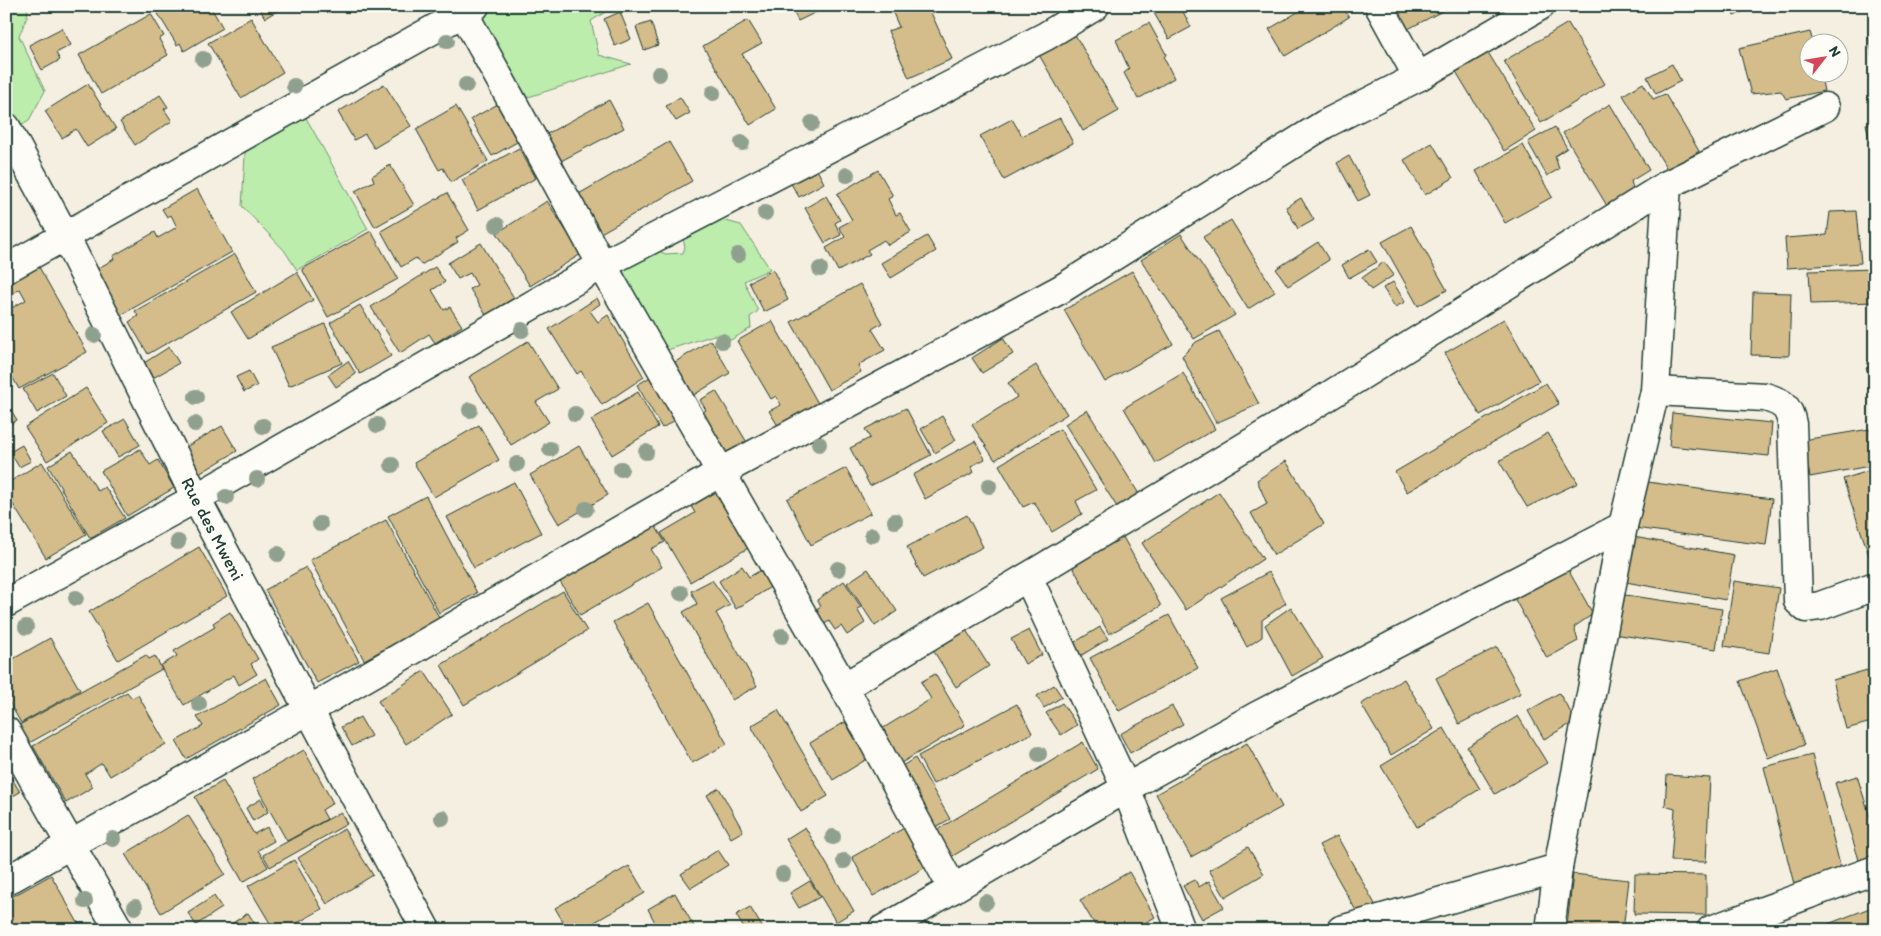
<svg xmlns="http://www.w3.org/2000/svg" width="1881" height="936" viewBox="0 0 1881 936" font-family="Itim,sans-serif">
<rect width="100%" height="100%" fill="#f5efe1"/>
<filter id="ink" filterUnits="userSpaceOnUse"><feTurbulence type="fractalNoise" baseFrequency=".02" numOctaves="2"/><feDisplacementMap in="SourceGraphic" scale="10" xChannelSelector="R" yChannelSelector="G"/><feConvolveMatrix kernelMatrix="1 2 1 2 8 2 1 2 1" color-interpolation-filters="sRGB"/></filter>
<g filter="url(#ink)">
<path fill="#bcedac" stroke="#6e9570" d="M6,6h22l-1,11 -8,19 26,55 -16,29 -8,5 -15,-16z
M486,6h129l-24,15 8,34 32,9 -115,37 -48,-85z
M300,107l68,122 -71,41 -13,-20 -42,-44 4,-67z
M718,219l23,6 29,44 -26,12 14,30 -8,6 1,11 -20,12 -17,-5 -50,16 -51,-88 45,-13 7,4 18,-1 2,-6 -4,-16z"/>
<path fill="#d4bc8b" stroke="#1f3d34" d="M168,6h42l13,22 -39,23 -4,-8 -3,2 -20,-33z
M258,6h27l-20,12z
M791,6h38l-31,15z
M890,6h38l24,53 -43,19 -21,-47 11,-4z
M1150,6h30l11,21 -22,12z
M1308,6h34l7,11 -64,39 -16,-27z
M1395,6h57l-44,23z
M1731,6h25l-22,10z
M620,12l11,27 -16,7 -11,-27z
M151,14l13,22 -5,3 9,16 -67,39 -22,-39z
M251,18l32,54 -42,26 -33,-55z
M748,20l14,23 -20,11 34,55 -26,16 -47,-79z
M651,22l7,23 -14,5 -8,-23z
M1149,23l17,31 -2,4 10,20 -36,21 -14,-26 5,-4 -13,-29z
M1568,23l37,61 -64,39 -37,-62z
M62,28l9,17 -15,8 4,7 -18,10 -13,-25z
M1810,32l3,10h-5v30h12l4,19 -38,8 -5,-8 -30,3 -12,-46z
M1074,33l45,78 -36,20 -45,-78z
M1875,33v35l-7,-33z
M1481,41l55,90 -32,20 -55,-91z
M1672,64l9,17 -25,13 -9,-17z
M1643,83l10,16 12,-5 34,57 -12,8 5,8 -19,12 -50,-84z
M88,84l28,45 -29,18 -11,-18 -14,9 -17,-27z
M384,84l27,42 -37,22 -9,-14 -11,6 -16,-28z
M160,95l8,12 -4,2 8,12 -37,24 -15,-23z
M680,97l10,16 -14,8 -10,-15z
M609,100l15,28 -67,35 -14,-27z
M498,104l21,37 -27,15 -21,-37z
M1610,104l39,66 -18,11 3,12 -25,16 -46,-76z
M456,106l32,55 -37,21 -8,-14 -4,2 -23,-41z
M1060,118l13,25 -69,37 -24,-44 32,-17 10,17z
M1875,122v41l-9,-39z
M1555,127l12,21 -12,8 4,13 -12,7 -19,-34z
M669,142l23,39 -93,53 -22,-39z
M1432,143l21,35 -28,17 -21,-35z
M1523,145l29,52 -47,26 -29,-52z
M519,148l17,30 -58,32 -16,-30z
M1349,156l21,39 -12,6 -21,-38z
M813,162l11,21 -25,14 -12,-20z
M390,165l24,40 -39,22 -20,-36 19,-10 -2,-5z
M878,170l15,26 -5,3 8,16 4,-2 11,19 -23,13 -4,-5 -17,10 3,4 -32,17 -12,-23 19,-11 -6,-10 13,-7 -15,-26z
M197,189l35,63 -111,63 -26,-45 19,-11 -1,-3 42,-24 3,6 19,-11 -6,-12 -4,2 -5,-8z
M447,193l22,37 -13,8 2,4 -37,23 -5,-7 -15,9 -20,-36z
M826,196l14,24 -5,3 6,12 -16,8 -20,-35z
M1301,198l13,22 -16,9 -12,-22z
M547,201l34,53 -51,32 -33,-53z
M1856,211l5,52 -74,5 -2,-30 42,-3 3,-23z
M1231,220l44,72 -27,17 -45,-72z
M1411,226l36,64 -29,16 -36,-64z
M371,231l27,48 -70,38 -26,-48z
M1181,234l54,81 -41,24 -53,-79z
M927,236l9,15 -45,27 -10,-15z
M1318,242l11,18 -41,26 -12,-17z
M481,243l33,55 -28,17 -16,-26 7,-4 -7,-12 -12,6 -10,-16z
M1369,249l8,13 -28,16 -7,-13z
M235,254l21,38 -108,62 -19,-32 9,-6 -3,-5z
M1384,262l10,13 -23,15 -9,-12z
M39,267l48,85 -68,37 -13,-23v-55l20,-11 -6,-11 -14,8v-12z
M435,267l10,15 -13,8 12,20 6,-3 12,19 -27,17 -6,-9 -29,19 -29,-46z
M1875,269v33l-64,2 -2,-33z
M773,270l15,30 -24,12 -15,-30z
M1132,271l41,73 -68,38 -41,-72z
M297,272l16,28 -65,39 -17,-27z
M1393,282l12,20 -10,5 -12,-19z
M860,284l22,39 -10,6 13,21 -27,15 3,7 -32,18 -38,-68z
M1753,292l38,1 -2,63 -38,-1z
M597,298l3,6 -10,7 8,11 10,-7 36,62 -42,28 -21,-34 -4,3 -28,-45z
M360,305l31,51 -31,18 -30,-51z
M1504,319l35,62 -59,34 -35,-62z
M772,321l48,86 -40,22 -11,-18 12,-6 -5,-9 -5,3 -34,-58z
M325,324l17,39 -53,23 -18,-39z
M1219,331l40,73 -43,19 -34,-67 14,-14z
M1003,338l10,16 -31,19 -10,-15z
M711,340l19,33 -38,23 -20,-32z
M528,341l30,48 -22,13 13,20 -38,23 -42,-68z
M169,347l10,16 -26,15 -9,-15z
M348,361l8,13 -20,13 -8,-12z
M1036,365l31,49 -72,46 -23,-35 45,-28 -9,-14z
M1875,365v27l-9,-24z
M249,371l8,15 -13,6 -8,-15z
M53,373l13,23 -29,17 -14,-24z
M657,373l25,43 -20,12 -25,-43z
M1183,373l32,56 -59,34 -32,-55z
M1546,383l13,21 -152,88 -12,-20z
M86,388l22,35 -61,38 -22,-34z
M716,391l32,53 -25,15 -26,-43 9,-6 -6,-10z
M638,392l20,35 -46,28 -21,-35z
M6,402l11,18 -11,7z
M906,408l25,47 -61,31 -20,-38 20,-10 -5,-9z
M1087,410l52,84 -22,13 -52,-83z
M1672,413l100,10 -3,33 -100,-10z
M942,416l14,24 -21,13 -14,-24z
M125,419l15,26 -22,12 -15,-26z
M479,425l20,35 -65,37 -20,-34z
M222,426l15,25 -38,23 -15,-26z
M1060,429l36,61 -20,11 6,13 -30,18 -18,-30 -11,5 -24,-42z
M1870,429l5,36 -65,12 -7,-37z
M1548,433l30,50 -51,24 -28,-46z
M975,441l10,18 -14,7 3,6 -49,27 -12,-24z
M22,445l9,16 -12,6 -9,-15z
M579,446l29,49 -49,29 -29,-49z
M140,449l10,16 8,-5 16,28 -47,28 -26,-45z
M72,451l26,40 7,-4 20,31 -35,20 -42,-72z
M1286,461l38,63 -50,31 -23,-42 16,-9 -10,-24z
M42,462l44,72 -40,24 -40,-65v-9z
M846,468l25,45 -60,32 -24,-46z
M1875,469v94l-3,1 -29,-85z
M1640,481l132,18 -6,46 -132,-17z
M514,482l27,51 -67,35 -27,-51z
M717,491l33,56 -60,35 -29,-49 34,-20 -4,-7z
M1219,492l44,67 -77,51 -44,-67z
M426,496l51,97 -38,20 -51,-97z
M967,515l16,32 -60,31 -16,-31z
M386,520l54,99 -76,41 -54,-100z
M654,524l11,18 -14,7 11,18 -82,48 -21,-35z
M1118,528l43,78 -52,28 -42,-78z
M1628,536l106,19 -8,45 -106,-19z
M199,547l28,49 -109,64 -29,-48z
M742,566l7,11 12,-7 11,16 -36,23 -17,-28z
M1566,566l27,48 -19,13 4,14 -31,17 -34,-62z
M306,567l53,94 -42,22 -52,-93z
M868,569l29,42 -22,15 -28,-43z
M1269,572l17,31 -24,17v17l-15,10 -26,-49z
M712,580l18,25 -14,8 41,73 -25,14 -49,-88 14,-8 -6,-13z
M844,581l17,26 -4,2 8,14 -18,12 -6,-9 -6,4 -6,-9 -9,6 -10,-14 11,-7 -4,-6z
M1734,581l45,7 -10,65 -45,-7z
M563,591l24,40 -123,74 -23,-40z
M1618,594l104,15 -6,40 -103,-15z
M648,603l79,141 -35,19 -79,-141z
M1291,607l32,51 -31,18 -27,-51z
M230,612l28,47 -7,5 6,10 -18,11 -5,-10 -50,30 -24,-39 17,-10 -3,-5 41,-24 -2,-4z
M1169,615l29,53 -79,43 -29,-53z
M1100,627l8,12 -31,19 -7,-13z
M966,630l23,36 -33,21 -23,-37z
M1029,630l13,25 -17,9 -14,-25z
M50,638l30,52 -59,33 -15,-26v-34z
M1497,647l24,46 -62,31 -23,-46z
M146,655l3,4 6,-3 7,13 -140,78 -10,-18z
M1777,668l27,77 -36,13 -28,-77z
M1867,670l8,30v21l-29,8 -13,-49z
M424,671l28,43 -46,30 -28,-43z
M935,674l30,51 -64,38 -21,-33 51,-31 -10,-17z
M266,678l15,27 -95,54 -10,-18 27,-15 -6,-9z
M1404,679l30,50 -43,26 -30,-51z
M1054,685l8,12 -18,11 -7,-12z
M127,692l5,6 6,-3 28,49 -56,32 -8,-13 -17,11 8,13 -27,16 -33,-57z
M1559,693l17,28 -32,18 -16,-28z
M1062,703l15,22 -16,10 -15,-22z
M1017,704l15,29 -99,51 -15,-28z
M1172,706l11,18 -53,29 -10,-19z
M778,710l50,86 -27,16 -50,-86z
M1518,716l29,47 -52,31 -28,-47z
M360,717l11,19 -19,10 -11,-19z
M845,722l22,37 -34,21 -23,-37z
M1444,728l36,61 -63,38 -36,-61z
M1083,742l15,27 -152,91 -16,-26z
M1247,743l35,64 -91,50 -35,-63z
M304,750l29,53 -11,7 5,9 -40,22 -35,-62z
M1812,755l31,122 -48,11 -31,-121z
M915,758l35,61 -20,11 -34,-60z
M6,769l14,23 -14,8z
M1667,775l43,3 -4,84 -35,-1 4,-52 -10,-3z
M1857,776l18,56v23l-16,5 -24,-77z
M223,781l31,53 13,-7 7,14 -16,9 10,17 -25,15 -48,-85z
M719,788l24,43 -12,7 -24,-43z
M261,799l7,13 -15,9 -7,-13z
M341,812l6,12 -77,43 -7,-12z
M188,815l37,59 -64,39 -36,-59z
M805,827l49,84 -18,11 -50,-83z
M906,827l22,39 -55,30 -21,-39z
M344,829l29,46 -46,29 -29,-46z
M1337,836l39,70 -17,10 -40,-71z
M1248,847l16,27 -39,23 -16,-27z
M718,850l10,15 -37,23 -10,-14z
M294,860l28,49 -37,21h-11l-26,-44z
M629,866l16,27 -64,37h-13l-13,-22z
M1129,872l26,45 -22,13h-35l-18,-30z
M1573,874l56,6 -6,50 -56,-4z
M1635,874l71,1v40l-72,-1z
M51,875l31,55h-70l-6,-11v-19z
M1195,880l4,7 10,-6 15,26 -22,12 -19,-33z
M810,881l10,16 -21,11 -9,-15z
M675,893l21,37h-37l-11,-21z
M214,896l8,12 -26,17 -8,-12z
M1875,906v24h-54l-1,-3z
M750,907l14,23h-19l-9,-15z
M248,913l11,17h-37z
M927,922l5,8h-17z"/>
<g fill="none" stroke-linecap="round" stroke-linejoin="round">
<g stroke="#1f3d34" stroke-width="31">
<g id="minor">
<path d="M1379,6l39,71"/>
<path d="M463,12l139,253 242,422 109,202"/>
<path id="s1" d="M6,127l59,109 131,262 230,432"/>
<path d="M6,269l469,-263"/>
<path d="M1655,391l110,6c17,5 24,9 27,27l6,177 8,7 14,-2 55,-20"/>
<path d="M1028,577l98,211 55,142"/>
<path d="M6,603l190,-105 406,-233 444,-229 49,-30"/>
<path d="M844,687l462,-277 361,-225 158,-78"/>
<path d="M6,731l113,199"/>
<path d="M6,881l303,-171 410,-237 342,-184 264,-165 93,-47 122,-71"/>
<path d="M882,930l244,-142 129,-71 368,-191"/>
<path d="M1341,930l217,-62"/>
<path d="M1550,930l8,-62 65,-342 32,-135 12,-206"/>
<path d="M1711,930l164,-60"/>
</g>
</g>
<use href="#minor" stroke="#fdfcf7" stroke-width="28"/>
</g>
<g fill="#90a08f">
<circle cx="447" cy="41" r="8"/>
<circle cx="203" cy="59" r="8"/>
<circle cx="659" cy="74" r="8"/>
<circle cx="466" cy="85" r="8"/>
<circle cx="294" cy="86" r="8"/>
<circle cx="713" cy="93" r="8"/>
<circle cx="812" cy="123" r="8"/>
<circle cx="742" cy="143" r="8"/>
<circle cx="847" cy="175" r="8"/>
<circle cx="765" cy="213" r="8"/>
<circle cx="497" cy="225" r="8"/>
<circle cx="738" cy="255" r="8"/>
<circle cx="820" cy="269" r="8"/>
<circle cx="522" cy="330" r="8"/>
<circle cx="94" cy="335" r="8"/>
<circle cx="722" cy="341" r="8"/>
<circle cx="196" cy="397" r="8"/>
<circle cx="470" cy="410" r="8"/>
<circle cx="575" cy="414" r="8"/>
<circle cx="195" cy="424" r="8"/>
<circle cx="377" cy="425" r="8"/>
<circle cx="263" cy="426" r="8"/>
<circle cx="819" cy="444" r="8"/>
<circle cx="550" cy="449" r="8"/>
<circle cx="646" cy="452" r="8"/>
<circle cx="517" cy="464" r="8"/>
<circle cx="392" cy="465" r="8"/>
<circle cx="621" cy="469" r="8"/>
<circle cx="257" cy="479" r="8"/>
<circle cx="989" cy="486" r="8"/>
<circle cx="226" cy="497" r="8"/>
<circle cx="586" cy="509" r="8"/>
<circle cx="895" cy="521" r="8"/>
<circle cx="320" cy="524" r="8"/>
<circle cx="872" cy="535" r="8"/>
<circle cx="178" cy="542" r="8"/>
<circle cx="278" cy="554" r="8"/>
<circle cx="838" cy="569" r="8"/>
<circle cx="681" cy="593" r="8"/>
<circle cx="76" cy="598" r="8"/>
<circle cx="26" cy="627" r="8"/>
<circle cx="782" cy="636" r="8"/>
<circle cx="199" cy="704" r="8"/>
<circle cx="1039" cy="754" r="8"/>
<circle cx="442" cy="818" r="8"/>
<circle cx="833" cy="837" r="8"/>
<circle cx="113" cy="839" r="8"/>
<circle cx="844" cy="861" r="8"/>
<circle cx="783" cy="874" r="8"/>
<circle cx="85" cy="901" r="8"/>
<circle cx="986" cy="902" r="8"/>
<circle cx="135" cy="907" r="8"/>
</g>
</g>
<g text-anchor="middle" stroke-width="4" stroke-linejoin="round" paint-order="stroke">
<g font-size="18" fill="#1f3d34" stroke="#fdfcf7">
<text dy="6" stroke="none"><textPath href="#s1" startOffset="452">Rue des Mweni</textPath></text>
</g>
</g>
<rect width="1881" height="936" fill="none" stroke="#fdfcf7" stroke-width="25"/>
<rect x="12" y="12" width="1856" height="911" fill="none" stroke="#1f3d34" stroke-width="2" filter="url(#ink)"/>
<g transform="translate(1824 58) rotate(59)"><circle r="24" fill="#fdfcf7" stroke="#a4b0a9"/>
<path d="M0-4L9 19L0 12L-9 19Z" fill="#d1495b"/>
<text y="-8" font-size="14" font-weight="bold" text-anchor="middle" fill="#1f3d34">N</text>
</g>
</svg>
